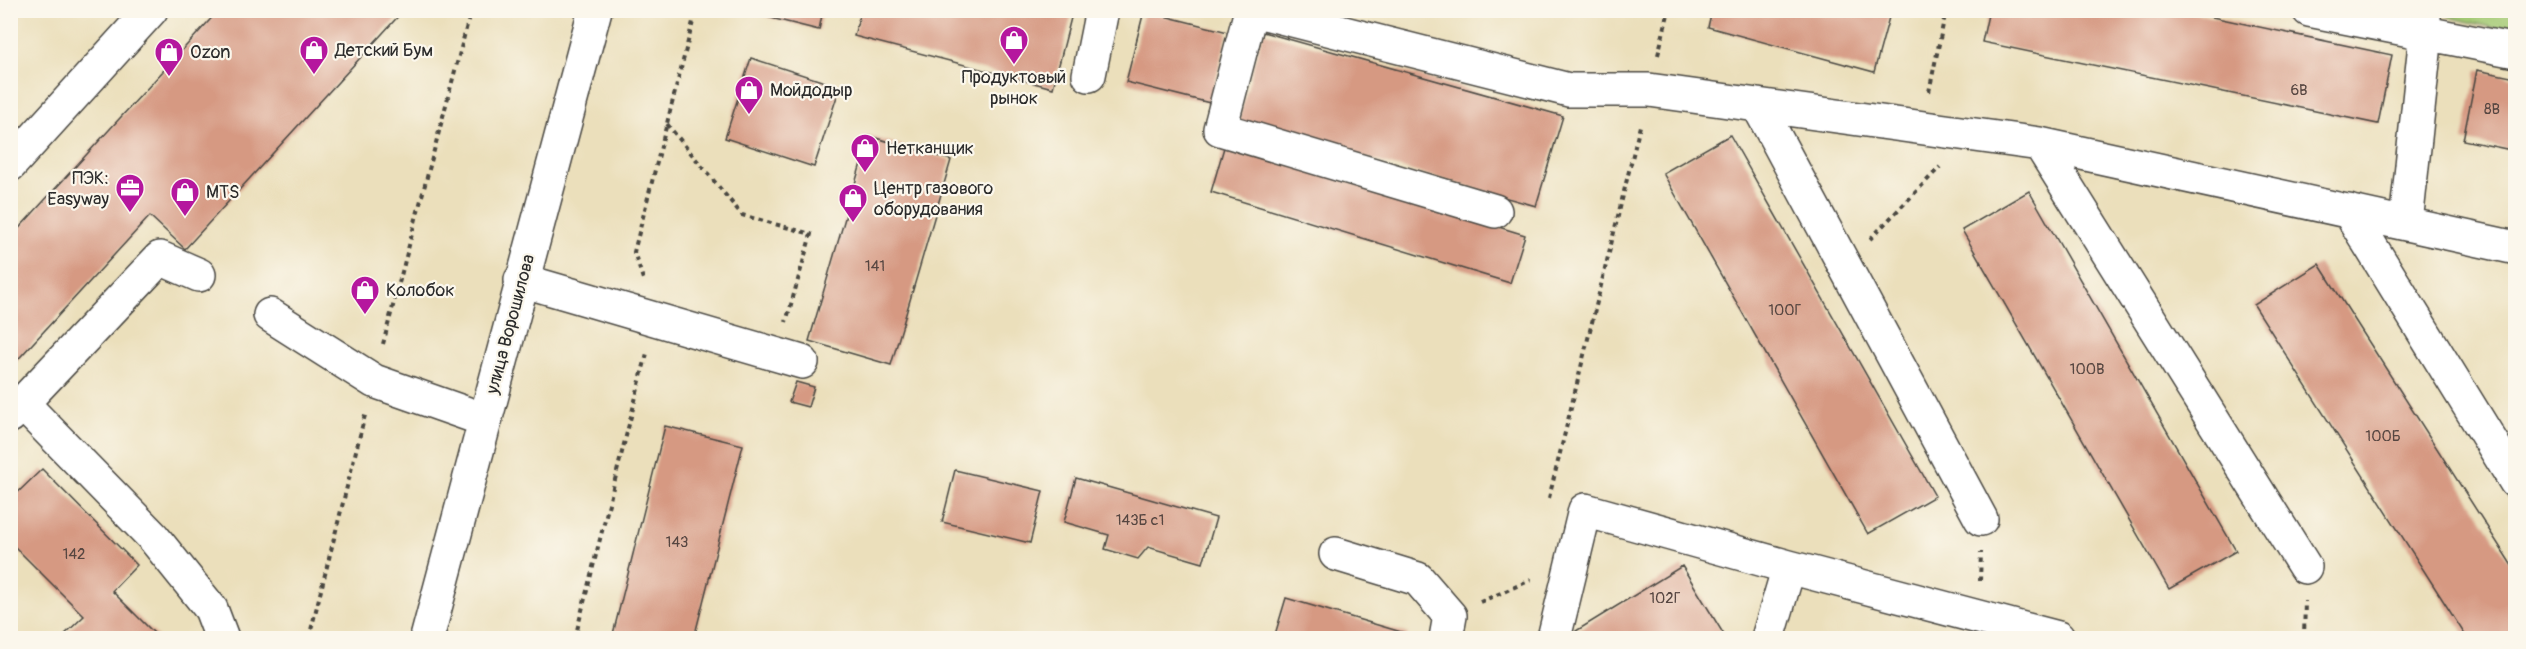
<svg xmlns="http://www.w3.org/2000/svg" width="2526" height="649" viewBox="0 0 2526 649" font-family="Pangolin,sans-serif">
<rect width="100%" height="100%" fill="#fbf7ec"/>
<filter id="ink" filterUnits="userSpaceOnUse"><feTurbulence type="fractalNoise" baseFrequency=".0167" numOctaves="2"/><feDisplacementMap in="SourceGraphic" scale="12" xChannelSelector="R" yChannelSelector="G"/><feConvolveMatrix kernelMatrix="1 2 1 2 8 2 1 2 1" color-interpolation-filters="sRGB"/></filter>
<filter id="wash" filterUnits="userSpaceOnUse"><feTurbulence type="fractalNoise" baseFrequency=".008" numOctaves="4" result="noise"/><feDisplacementMap in="SourceGraphic" scale="24" xChannelSelector="R" yChannelSelector="G"/><feGaussianBlur stdDeviation="1.35" result="paint"/><feColorMatrix in="noise" values="0 0 0 0 0 0 0 0 0 0 0 0 0 0 0 0 0 1.4 0 .05"/><feComposite in="paint" operator="in"/></filter>
<g filter="url(#wash)">
<rect width="100%" height="100%" fill="#ebdfbb"/>
<path fill="#a4ca75" stroke="#687a50" stroke-width="1.5" d="M2451,11h64v22l-66,-16z"/>
<g id="blocks">
<path fill="#d69982" d="M219,10h185l-219,239 -35,-33 -140,152v-130z
M739,10h84l-4,20z
M861,10h212l-20,78 -199,-52z
M1712,10h179l-17,62 -166,-45z
M1989,10h190l213,45 -14,69 -396,-82z
M1144,11l84,21 -18,71 -84,-21z
M1263,32l300,84 -27,90 -298,-84z
M751,58l89,29 -26,80 -89,-29z
M2477,70l39,8v73l-53,-11z
M1730,135l205,361 -67,38 -205,-361z
M869,136l82,24 -60,205 -82,-24z
M1225,144l300,91 -15,48 -299,-91z
M2029,191l207,360 -67,38 -207,-359z
M2319,264l197,308v58l-14,8h-35l-213,-333z
M796,382l18,5 -6,20 -19,-5z
M665,426l78,19 -49,193h-82z
M42,469l95,96 -25,26 47,47h-98l23,-22 -74,-74v-42z
M955,470l88,21 -13,52 -88,-21z
M1076,478l140,40 -13,45 -55,-16 -10,12 -33,-10 4,-14 -45,-13z
M1682,566l44,72h-145l-5,-7z
M1286,598l122,36 -2,4h-132z"/>
</g>
</g>
<g filter="url(#ink)">
<use href="#blocks" fill-opacity="0" stroke="#484641" stroke-width="1.5"/>
<g fill="none" stroke-linecap="round" stroke-linejoin="round">
<g stroke="#484641" stroke-width="36">
<path id="minor" d="M1251,10l-31,119 275,82
M1253,10l316,80h80l391,54 476,104
M2309,10l207,41
M1089,75l13,-65
M1758,105l223,414
M2040,144l265,423
M10,165l141,-155
M2349,211l167,271
M2406,223l18,-170v-43
M521,280l281,82
M270,315l104,66 111,39
M22,403l131,134 58,72 11,29
M10,416l150,-158 39,17
M1336,554l82,25 32,37 -4,22
M1554,638l31,-128 204,57 269,71
M1768,638l21,-71"/>
</g>
<g stroke="#484641" stroke-width="36">
<path id="major" d="M427,638l168,-628"/>
</g>
<path stroke="#484641" stroke-width="4" stroke-dasharray="4.5 4.5" stroke-linecap="butt" d="M1658,55l11,-45
M1929,92l17,-82
M667,124l75,91 69,19 -25,88
M1870,239l70,-72
M643,279l-9,-27 62,-242
M383,344l88,-334
M1549,498l91,-372
M1980,581l1,-29
M1480,602l51,-22
M309,638l56,-223
M575,638l72,-285
M2304,638l1,-37"/>
<use href="#minor" stroke="#fff" stroke-width="33"/>
<use href="#major" stroke="#fff" stroke-width="33"/>
</g>
</g>
<defs>
<g id="shop-pin" transform="scale(1.5)"><path d="M0 17L-7.5 6A9.5 9.5 0 1 1 7.5 6Z" fill="#b5179e" stroke="#fbf7ec"/><path d="M-5-2.5h2.3a2.7 3.5 0 0 1 5.4 0H5L5.5 6h-11ZM-1.5-2.5h3a1.5 2.3 0 0 0-3 0Z" fill="#fff"/></g>
<g id="office-pin" transform="scale(1.5)"><path d="M0 17L-7.5 6A9.5 9.5 0 1 1 7.5 6Z" fill="#b5179e" stroke="#fbf7ec"/><path d="M-6-3h4V-5.5h4V-3h4V5H-6ZM-1-4.5V-3h2v-1.5ZM-6 0V1H6V0Z" fill="#fff"/></g>
</defs>
<g fill-rule="evenodd">
<use href="#shop-pin" x="1014" y="40"/>
<use href="#shop-pin" x="314" y="50"/>
<use href="#shop-pin" x="169" y="52"/>
<use href="#shop-pin" x="749" y="90"/>
<use href="#shop-pin" x="865" y="148"/>
<use href="#office-pin" x="130" y="188"/>
<use href="#shop-pin" x="185" y="192"/>
<use href="#shop-pin" x="853" y="198"/>
<use href="#shop-pin" x="365" y="290"/>
</g>
<g text-anchor="middle" stroke-width="4.5" stroke-linejoin="round" paint-order="stroke">
<g font-size="15" fill="#564641">
<text x="2299" y="95">6В</text>
<text x="2492" y="114">8В</text>
<text x="875" y="271">141</text>
<text x="1785" y="315">100Г</text>
<text x="2087" y="374">100В</text>
<text x="2383" y="441">100Б</text>
<text x="1140" y="525">143Б с1</text>
<text x="677" y="547">143</text>
<text x="74" y="559">142</text>
<text x="1665" y="603">102Г</text>
</g>
<g font-size="18" fill="#2b2b2b" stroke="#fbf7ec" text-anchor="start">
<text x="335" y="56">Детский Бум</text>
<text x="190" y="58">Ozon</text>
<text x="1014" y="83" text-anchor="middle">Продуктовый<tspan x="1014" dy="21">рынок</tspan></text>
<text x="770" y="96">Мойдодыр</text>
<text x="886" y="154">Нетканщик</text>
<text x="109" y="184" text-anchor="end">ПЭК:<tspan x="109" dy="21">Easyway</tspan></text>
<text x="874" y="194">Центр газового<tspan x="874" dy="21">оборудования</tspan></text>
<text x="206" y="198">MTS</text>
<text x="386" y="296">Колобок</text>
</g>
<g font-size="18" fill="#2b2b2b" stroke="#fbf7ec">
<text transform="translate(510 324) rotate(-75)" y="6">улица Ворошилова</text>
</g>
</g>
<rect width="2526" height="649" fill="none" stroke="#fbf7ec" stroke-width="36"/>
</svg>
